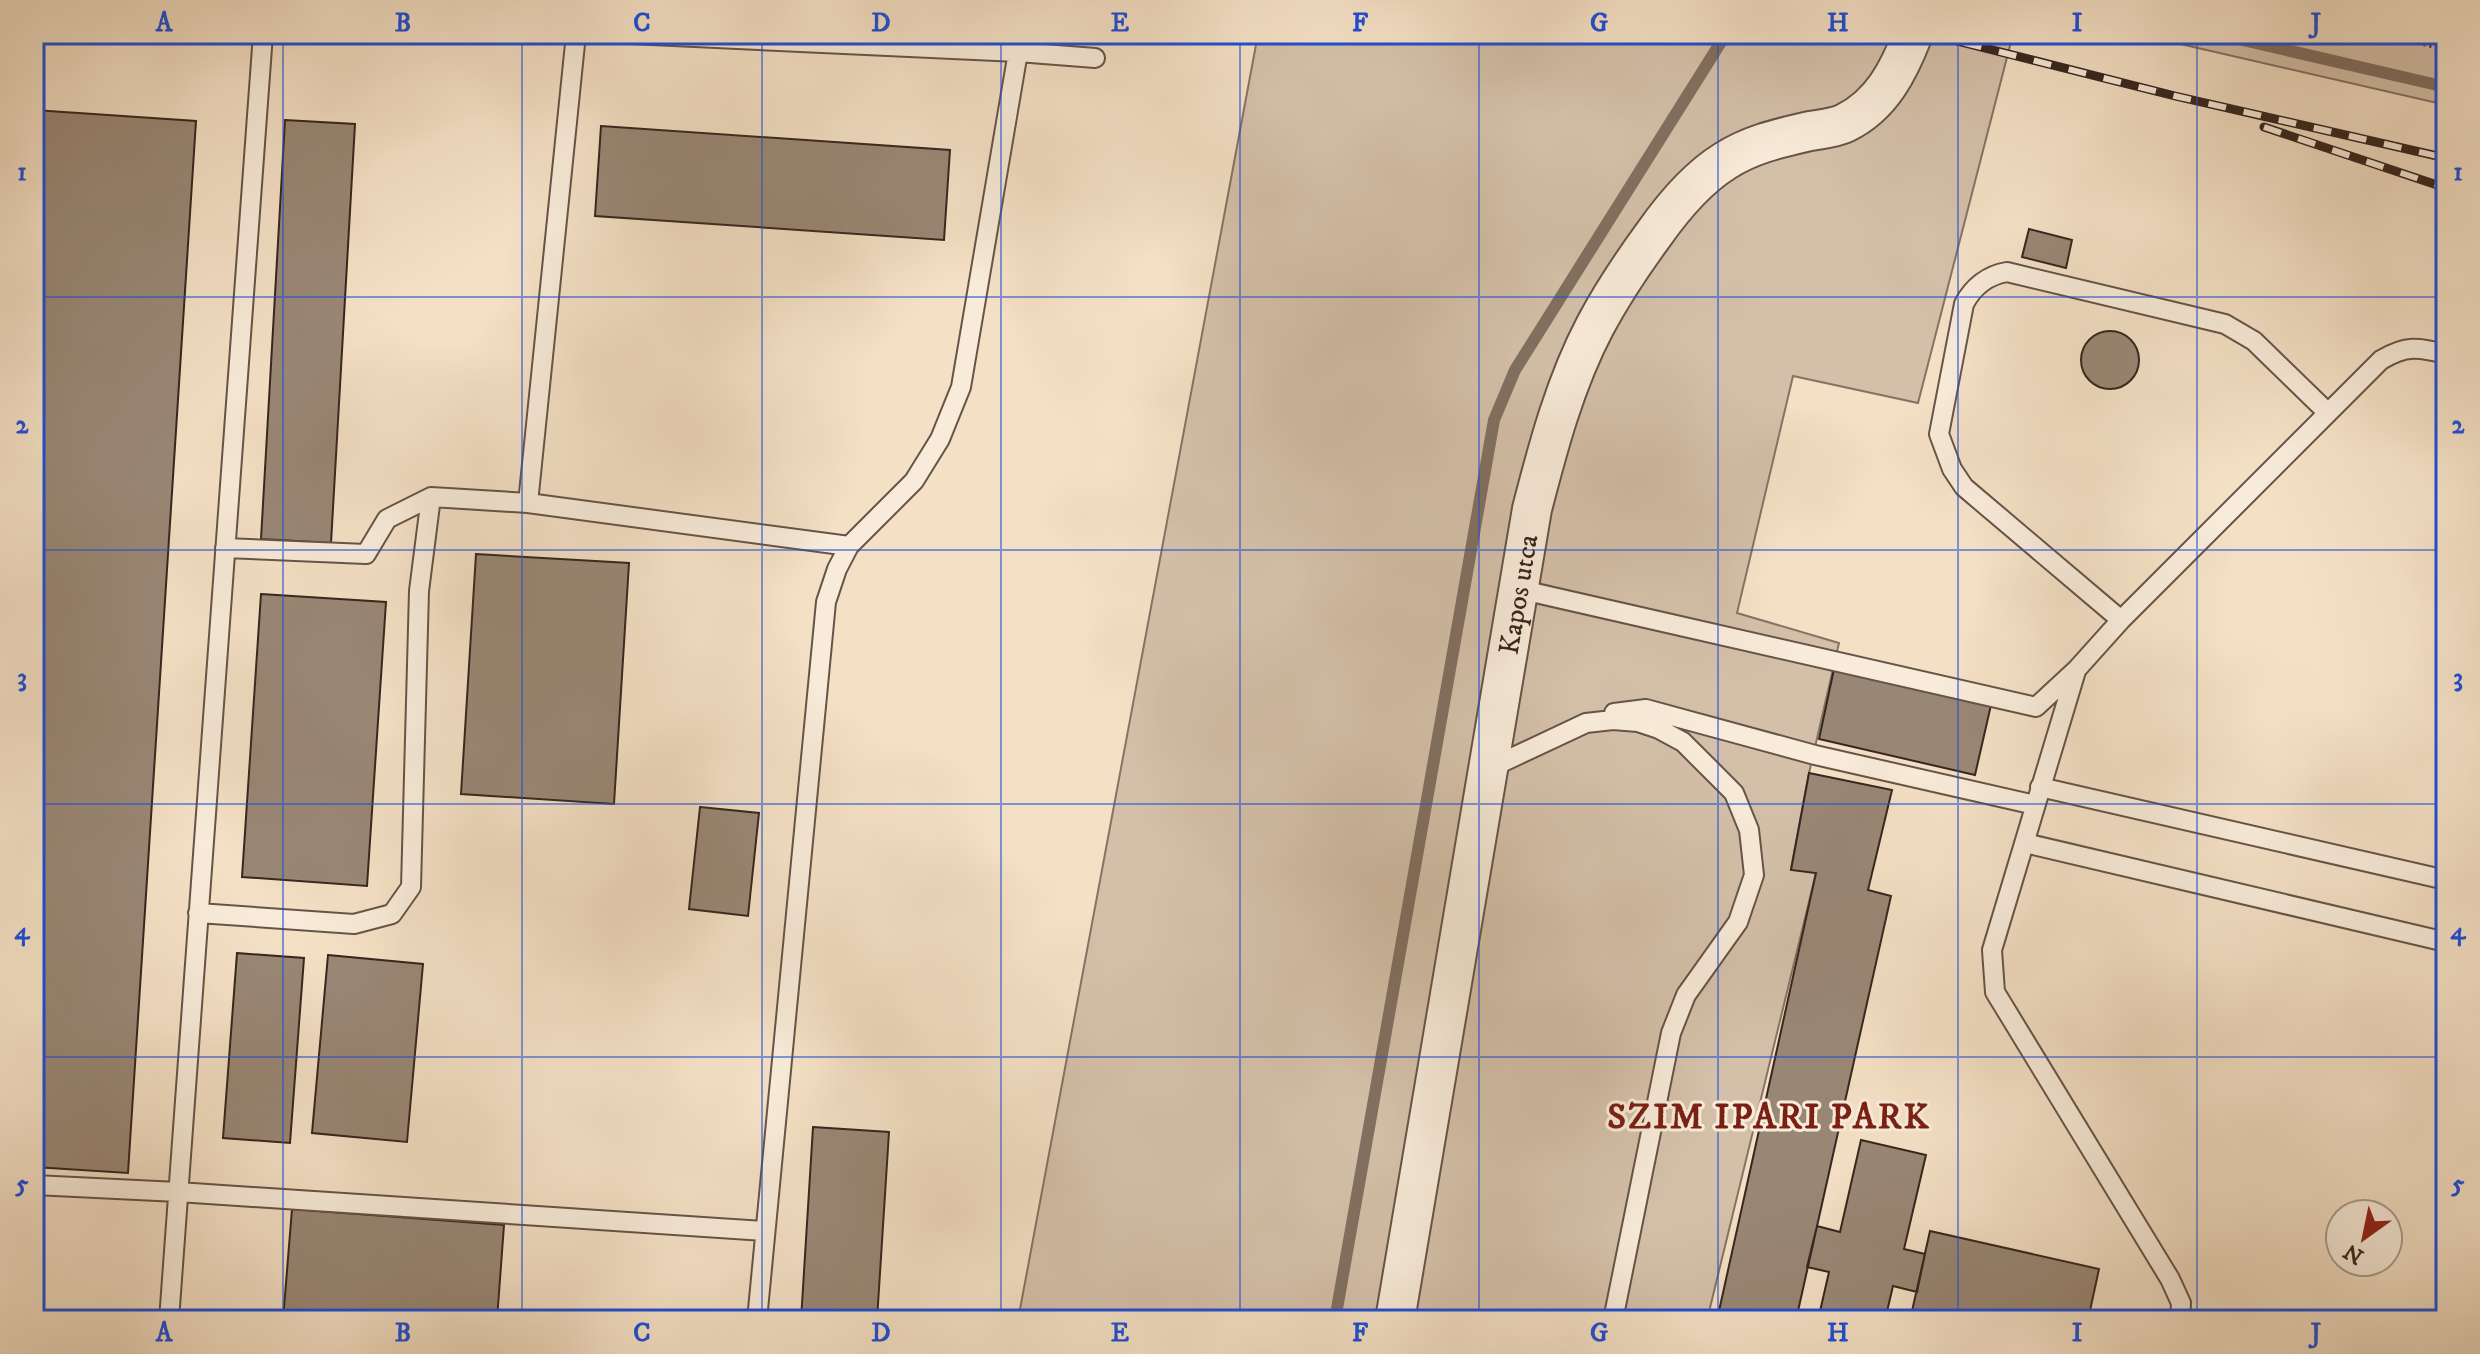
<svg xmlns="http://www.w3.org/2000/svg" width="2480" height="1354" viewBox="0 0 2480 1354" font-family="'IM FELL DW Pica',serif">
<rect width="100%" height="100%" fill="#f4e0c5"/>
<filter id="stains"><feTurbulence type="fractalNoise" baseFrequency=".0025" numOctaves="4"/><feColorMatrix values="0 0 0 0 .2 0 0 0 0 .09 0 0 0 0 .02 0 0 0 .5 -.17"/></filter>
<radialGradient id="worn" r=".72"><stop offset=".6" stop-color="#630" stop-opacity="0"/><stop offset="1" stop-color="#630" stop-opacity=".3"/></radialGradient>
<path fill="#d4c0a9" stroke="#857364" stroke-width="2" d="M1258,34h755l-95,369 -125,-27 -56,237 102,30 -30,130 -18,96 25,4 -109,447h-689z
M2137,34h309v71z"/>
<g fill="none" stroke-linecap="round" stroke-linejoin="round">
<path stroke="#817061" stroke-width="12" d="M2217,34l229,53
M1335,1320l159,-900 21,-50 211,-336"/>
</g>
<path fill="#998775" stroke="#36261f" stroke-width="2" d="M34,110l162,11 -68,1052 -94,-6z
M285,120l70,4 -24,419 -70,-4z
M601,126l349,24 -6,90 -349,-24z
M2029,229l43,11 -6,28 -44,-11z
M2081 360a29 29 0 1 1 58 0a29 29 0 1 1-58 0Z
M476,554l153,9 -15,241 -153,-10z
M261,594l125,8 -19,284 -125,-9z
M1834,669l157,36 -16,70 -156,-36z
M1809,773l83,17 -24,100 23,6 -95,424h-79l99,-447 -25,-3z
M700,807l59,6 -11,103 -59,-7z
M237,953l67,5 -14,185 -67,-5z
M328,955l95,9 -16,178 -95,-9z
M813,1127l76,5 -12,188h-76z
M1861,1140l65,15 -22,94 21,5 -8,38 -24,-6 -8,34h-67l11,-48 -22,-5 10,-41 23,6z
M292,1209l212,16 -7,95h-214z
M1930,1231l169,38 -11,51h-178z"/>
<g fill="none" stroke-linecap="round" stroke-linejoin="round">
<g stroke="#665448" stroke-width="22">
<path id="lane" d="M630,34l388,18 77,6
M528,503l321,43
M225,548l141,6 21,-35 44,-22 97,6 48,-469
M1518,589l518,118 41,-38 44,-49 260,-260c25,-15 37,-13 65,-6
M2121,620l-157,-133 -12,-18 -13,-35 25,-130c9,-17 24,-29 43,-32l218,52 29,17 74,72
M2076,671l-84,279 3,42 175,287 11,24 -1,17
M1614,713l32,-4 169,46 220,50
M1488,769l98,-46 27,-3 25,2 21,7 24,13 51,51 15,37 5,45 -16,47 -52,73 -15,38 -58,287
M2040,787l406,93
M2025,843l421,99
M198,913l156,11 38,-10 19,-27 8,-296 12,-94
M34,1185l144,7 587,39
M169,1320l94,-1286
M757,1320l69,-718 11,-33 12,-23 65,-65 26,-42 21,-52 57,-335"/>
</g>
<g stroke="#665448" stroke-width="42">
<g id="street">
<path id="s1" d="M1395,1320l137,-811c16,-62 33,-126 63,-183 17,-32 37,-62 59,-92 19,-27 42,-55 71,-73 26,-17 55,-23 85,-30 11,-2 25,-3 35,-8 37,-18 54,-53 68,-89"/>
</g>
</g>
<path stroke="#36261f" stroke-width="5" stroke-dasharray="2 4" stroke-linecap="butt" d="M2383,34l63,15"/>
<use href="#lane" stroke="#f8ebd9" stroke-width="18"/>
<use href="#street" stroke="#f8ebd9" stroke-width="38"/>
<g stroke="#36261f" stroke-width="9">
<path id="rail" d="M1929,34l246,62 271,62
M2264,127l182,61"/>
</g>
<use href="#rail" stroke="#f8ebd9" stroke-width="6" stroke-dasharray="18" stroke-linecap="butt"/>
</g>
<path fill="none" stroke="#1d4ed8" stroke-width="2" stroke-opacity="0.55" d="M283,34v1286M522,34v1286M762,34v1286M1001,34v1286M1240,34v1286M1479,34v1286M1718,34v1286M1958,34v1286M2197,34v1286M34,297h2412M34,550h2412M34,804h2412M34,1057h2412"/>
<g text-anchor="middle" stroke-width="6" stroke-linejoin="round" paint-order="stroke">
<g font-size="28" fill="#36261f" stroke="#f8ebd9">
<text dy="10" stroke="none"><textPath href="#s1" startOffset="736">Kapos utca</textPath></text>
</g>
<g font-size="36" font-weight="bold" letter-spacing="2" fill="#7a1f14" stroke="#f8ebd9">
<text x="1769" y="1128">SZIM IPARI PARK</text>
</g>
</g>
<rect width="2480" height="1354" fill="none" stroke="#f4e0c5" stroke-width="88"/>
<g transform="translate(2364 1238) rotate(213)"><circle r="38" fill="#f8ebd9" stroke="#aa9c8f" stroke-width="2"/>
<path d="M0-6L14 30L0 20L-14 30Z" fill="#8f2418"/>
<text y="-12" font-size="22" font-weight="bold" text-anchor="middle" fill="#36261f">N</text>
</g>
<rect x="44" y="44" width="2392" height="1266" fill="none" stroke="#1d4ed8" stroke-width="3"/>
<g font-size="26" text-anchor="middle" font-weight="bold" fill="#1d4ed8">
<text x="164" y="31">A</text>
<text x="403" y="31">B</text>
<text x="642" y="31">C</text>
<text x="881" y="31">D</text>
<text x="1120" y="31">E</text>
<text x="1360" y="31">F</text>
<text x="1599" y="31">G</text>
<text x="1838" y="31">H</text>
<text x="2077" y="31">I</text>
<text x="2316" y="31">J</text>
<text x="22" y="180">1</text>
<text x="2458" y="180">1</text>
<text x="22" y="433">2</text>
<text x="2458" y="433">2</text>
<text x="22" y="686">3</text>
<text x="2458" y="686">3</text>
<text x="22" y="939">4</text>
<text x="2458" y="939">4</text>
<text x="22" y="1192">5</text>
<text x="2458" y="1192">5</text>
<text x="164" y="1341">A</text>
<text x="403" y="1341">B</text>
<text x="642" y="1341">C</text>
<text x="881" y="1341">D</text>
<text x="1120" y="1341">E</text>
<text x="1360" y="1341">F</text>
<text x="1599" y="1341">G</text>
<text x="1838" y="1341">H</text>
<text x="2077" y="1341">I</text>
<text x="2316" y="1341">J</text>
</g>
<rect width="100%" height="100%" filter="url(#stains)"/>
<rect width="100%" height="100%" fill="url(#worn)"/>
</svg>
